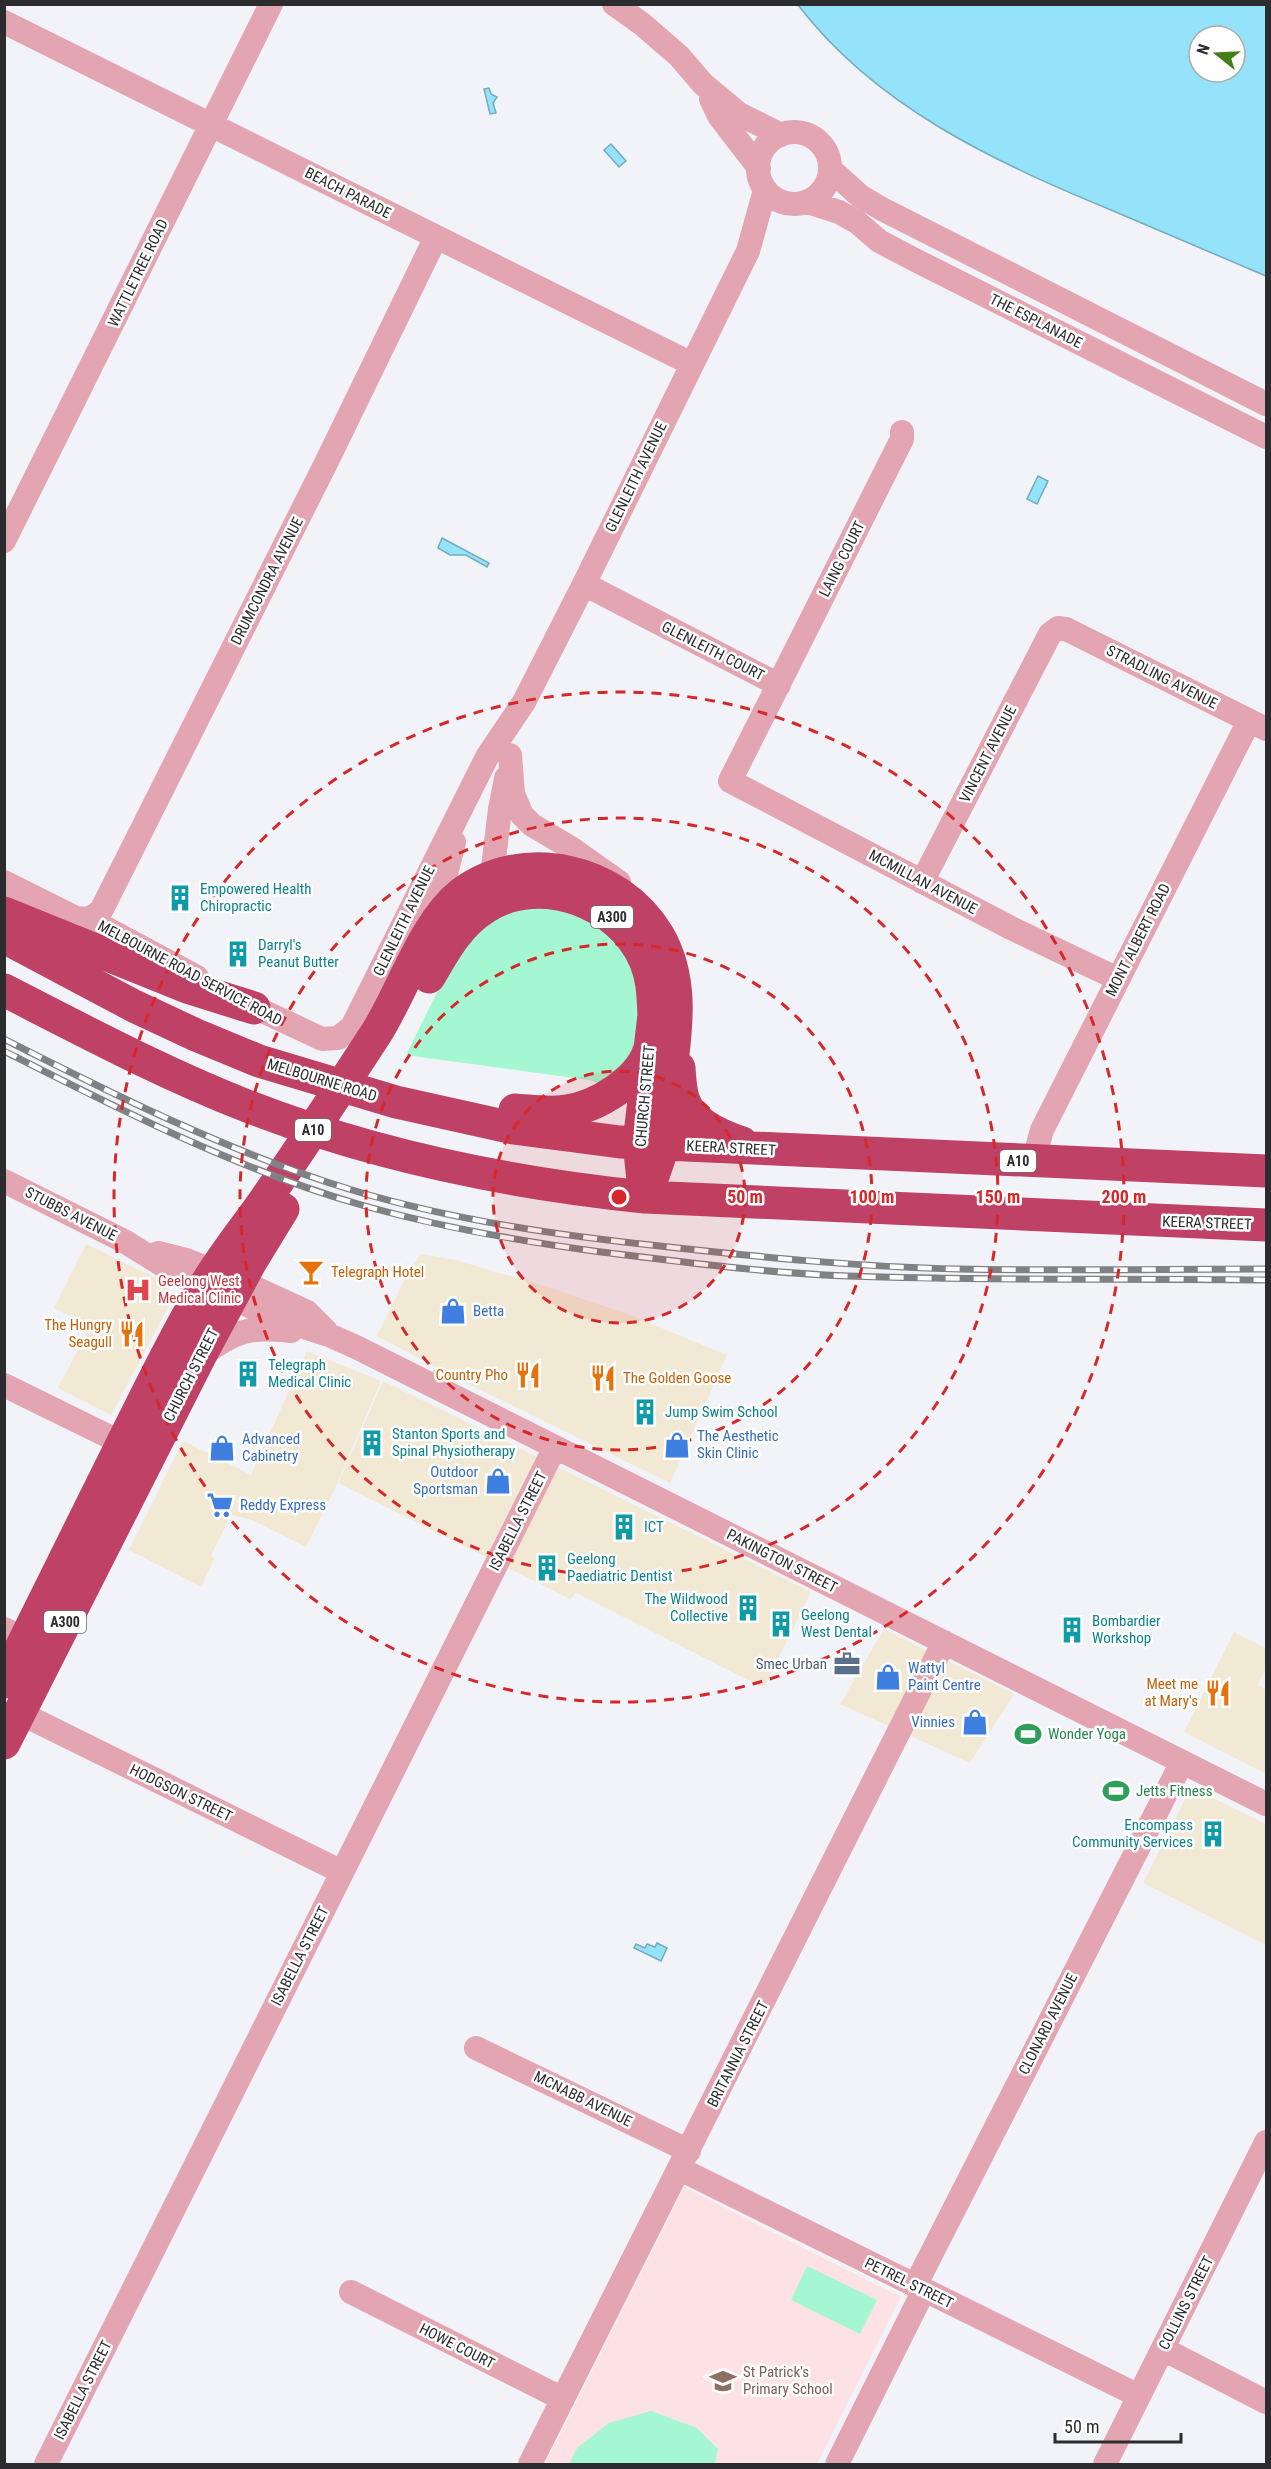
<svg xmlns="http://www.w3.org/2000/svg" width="1271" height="2469" viewBox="0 0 1271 2469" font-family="'Roboto Condensed',sans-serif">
<rect width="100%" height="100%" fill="#f2f3f8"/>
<path fill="#f2e9d4" d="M86,1244l80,39 6,17 -61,115 -53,-27 32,-62 -36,-18z
M421,1254l34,6 90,26 80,27 102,42 -57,128 -210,-103 -83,-44 32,-66z
M307,1351l74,30 -48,112 -27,54 -54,-27 -21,-5 -20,40 3,4 -13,28 -72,-37 54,-109 68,34z
M383,1381l428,211 -47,96 -188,-95 -6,6 -232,-116z
M884,1629l130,65 -44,69 -130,-59z
M1234,1632l32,16v20l-8,17 8,5v84l-82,-42z
M1191,1787l75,37v121l-123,-62z"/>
<path fill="#fde2e5" d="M684,2187l217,110 -84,167h-272z"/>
<path fill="#a5f7d1" d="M529,906l43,3 52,37 17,45 -5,70 -30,25 -17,-6 -183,-25 38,-77 31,-46 30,-19z
M807,2266l70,34 -17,34 -69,-34z
M651,2411l46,17 21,21 -3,15h-146l8,-16 32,-25z"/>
<path fill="#95e2fb" stroke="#76abbe" stroke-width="1.5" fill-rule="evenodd" d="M798,5h468v271c-51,-22 -103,-44 -155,-66 -116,-48 -235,-103 -313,-205zM1199,36h36v36h-36z
M489,88l2,6 6,3 -4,6 3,10 -6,1 -6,-25z
M611,144l15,17 -7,6 -15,-17z
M1038,476l10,5 -11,23 -10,-5z
M442,538l47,25 -2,4 -21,-12h-16l-12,-7z
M657,1943l10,5 -6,13 -27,-13 2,-4 9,4 2,-4 8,3z"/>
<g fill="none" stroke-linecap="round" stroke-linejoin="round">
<path stroke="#e3a5b1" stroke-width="24" d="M614,4l28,20 37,32 24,28 36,30 42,21
M4,22l688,342
M711,99l8,17 40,52
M758 168a36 36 0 1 1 72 0a36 36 0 1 1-72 0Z
M830,169l30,27 22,13 384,195
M808,202l31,10 18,10 22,19 38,20 349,176
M902,432v7l-172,342 281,147 107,51
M4,541l267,-537
M584,584l195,101
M510,755l3,39 9,21 10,10 39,23 48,34
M492,876l8,-67 6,-31
M4,882l72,36 13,1 108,58
M922,882l128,-248 8,-6 8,1 200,100
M89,919l12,-8 226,-450 109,-224
M430,920l17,-50 7,-28
M241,1001l81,38 16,-1 14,-11 135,-270 37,-55 60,-118 164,-333 17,-61
M1033,1162l9,-32 207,-409
M4,1181l120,60 53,33 27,12
M158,1253l28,7 28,11
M240,1281l67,31 19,19
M231,1298l48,21 50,16 29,13 908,456
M201,1355c37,-24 46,-29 90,-24
M4,1385l118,58
M4,1629l21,11
M20,1713l322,159
M476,2048l213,103
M680,2169l459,227
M915,2286l267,-524
M351,2292l212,107
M1163,2349l103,53
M46,2464l509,-1017
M530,2464l414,-822
M837,2464l87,-174
M1105,2464l161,-322"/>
<path stroke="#bf4166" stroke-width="33" d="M4,913l183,74 67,21
M4,937l130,69 62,29 63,26 137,41 117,26 107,14 646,29
M429,977c15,-26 30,-54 57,-70 56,-35 134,-4 159,53 8,18 8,36 9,55l-15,128 5,46
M4,990c80,41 159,83 243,116 128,50 261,77 398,91l621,28
M679,1068c1,11 1,23 5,33 8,23 37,35 58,42
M515,1110c17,1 34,4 51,1 31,-4 73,-30 83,-60
M4,1682c41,-83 82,-165 123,-248 25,-50 50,-102 79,-150 18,-30 41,-58 61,-87 38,-54 74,-110 110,-165 25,-40 48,-110 84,-138 62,-47 158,-25 197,41 28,47 17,102 11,152 -2,19 -2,38 -6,57 -4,18 -12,36 -18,53
M4,1743l196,-387 50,-93 33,-54"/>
<g stroke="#808184" stroke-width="7">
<path id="rail" d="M4,1039c113,57 227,114 348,151 100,30 204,45 308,56 99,11 199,21 299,23 103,2 205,0 307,0
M4,1051c115,58 230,117 354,153 80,23 161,37 243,48 82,10 164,21 247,24 140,5 279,2 418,4"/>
</g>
<use href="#rail" stroke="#fff" stroke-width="4.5" stroke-dasharray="14" stroke-linecap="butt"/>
</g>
<circle cx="619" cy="1197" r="126" fill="#d62828" fill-opacity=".12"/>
<g fill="none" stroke="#d62828" stroke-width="3" stroke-dasharray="10 8">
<circle cx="619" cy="1197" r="126"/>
<circle cx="619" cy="1197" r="253"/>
<circle cx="619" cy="1197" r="379"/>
<circle cx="619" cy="1197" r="505"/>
</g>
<defs>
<g id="building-bare" transform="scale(2.07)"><path d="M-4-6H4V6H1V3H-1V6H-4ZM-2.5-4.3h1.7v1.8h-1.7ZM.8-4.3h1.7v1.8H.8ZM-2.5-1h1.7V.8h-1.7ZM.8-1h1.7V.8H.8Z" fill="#0f9aa8" stroke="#fff" stroke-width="2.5" paint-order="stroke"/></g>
<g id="bar-bare" transform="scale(2.07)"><path d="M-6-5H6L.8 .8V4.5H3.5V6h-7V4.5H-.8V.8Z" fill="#e8710a" stroke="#fff" stroke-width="2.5" paint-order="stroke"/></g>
<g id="hospital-bare" transform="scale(2.07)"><path d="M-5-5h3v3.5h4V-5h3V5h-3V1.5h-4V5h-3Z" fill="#e0444e" stroke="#fff" stroke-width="2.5" paint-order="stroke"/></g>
<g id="shop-bare" transform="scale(2.07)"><path d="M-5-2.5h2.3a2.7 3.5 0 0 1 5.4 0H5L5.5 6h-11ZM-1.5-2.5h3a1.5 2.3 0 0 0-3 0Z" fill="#3f7fe0" stroke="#fff" stroke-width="2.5" paint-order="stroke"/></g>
<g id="restaurant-bare" transform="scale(2.07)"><path d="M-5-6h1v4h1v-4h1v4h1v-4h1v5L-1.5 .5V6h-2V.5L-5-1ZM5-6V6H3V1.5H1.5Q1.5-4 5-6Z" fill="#e8710a" stroke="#fff" stroke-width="2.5" paint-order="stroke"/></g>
<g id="supermarket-bare" transform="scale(2.07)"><path d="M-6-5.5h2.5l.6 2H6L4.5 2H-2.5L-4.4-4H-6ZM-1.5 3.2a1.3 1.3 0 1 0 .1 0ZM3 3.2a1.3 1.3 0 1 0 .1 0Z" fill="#3f7fe0" stroke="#fff" stroke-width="2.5" paint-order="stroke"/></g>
<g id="office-bare" transform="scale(2.07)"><path d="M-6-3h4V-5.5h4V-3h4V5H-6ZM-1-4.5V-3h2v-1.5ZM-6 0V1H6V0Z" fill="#5c6f8a" stroke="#fff" stroke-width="2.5" paint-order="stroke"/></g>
<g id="stadium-bare" transform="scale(2.07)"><path d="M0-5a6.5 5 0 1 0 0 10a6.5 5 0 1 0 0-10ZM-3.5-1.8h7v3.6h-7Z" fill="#2e9e5b" stroke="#fff" stroke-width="2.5" paint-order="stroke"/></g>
<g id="school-bare" transform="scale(2.07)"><path d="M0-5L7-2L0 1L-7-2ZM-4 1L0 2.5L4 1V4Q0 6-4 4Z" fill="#8d6e63" stroke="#fff" stroke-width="2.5" paint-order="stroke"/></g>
</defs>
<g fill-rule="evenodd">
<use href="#building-bare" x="180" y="898"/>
<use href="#building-bare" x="238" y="954"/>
<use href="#bar-bare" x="311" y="1272"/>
<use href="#hospital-bare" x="138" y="1290"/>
<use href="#shop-bare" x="453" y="1311"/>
<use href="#restaurant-bare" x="132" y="1334"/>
<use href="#building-bare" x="248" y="1374"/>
<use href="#restaurant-bare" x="528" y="1375"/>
<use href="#restaurant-bare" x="603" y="1378"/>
<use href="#building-bare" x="645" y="1412"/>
<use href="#building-bare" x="372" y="1443"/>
<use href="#shop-bare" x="677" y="1445"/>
<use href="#shop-bare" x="222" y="1448"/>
<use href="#shop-bare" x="498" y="1481"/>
<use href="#supermarket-bare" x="220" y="1505"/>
<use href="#building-bare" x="624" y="1527"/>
<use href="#building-bare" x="547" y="1568"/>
<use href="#building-bare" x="748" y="1608"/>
<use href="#building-bare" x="781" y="1624"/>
<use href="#building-bare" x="1072" y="1630"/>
<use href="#office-bare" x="847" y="1664"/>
<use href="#shop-bare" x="888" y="1677"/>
<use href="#restaurant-bare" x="1218" y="1693"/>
<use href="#shop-bare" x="975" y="1722"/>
<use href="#stadium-bare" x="1028" y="1734"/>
<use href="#stadium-bare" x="1116" y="1791"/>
<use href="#building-bare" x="1213" y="1834"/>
<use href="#school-bare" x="723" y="2381"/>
</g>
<g text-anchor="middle" stroke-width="5" stroke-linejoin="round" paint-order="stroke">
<g fill="#fff" stroke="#6b6b6d" stroke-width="1.5">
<rect x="591" y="906" width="42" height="22" rx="4.5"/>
<rect x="295" y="1119" width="36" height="22" rx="4.5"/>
<rect x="1000" y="1150" width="36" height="22" rx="4.5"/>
<rect x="44" y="1611" width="42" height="22" rx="4.5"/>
</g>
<g font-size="14" font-weight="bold" fill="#2c2c2e">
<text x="612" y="922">A300</text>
<text x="313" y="1135">A10</text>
<text x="1018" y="1166">A10</text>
<text x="65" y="1627">A300</text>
</g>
<g font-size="15" fill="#2c2c2e" stroke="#fff">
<text transform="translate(348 193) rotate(27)" y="5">BEACH PARADE</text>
<text transform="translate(138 273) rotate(-64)" y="5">WATTLETREE ROAD</text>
<text transform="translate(1036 321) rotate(27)" y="5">THE ESPLANADE</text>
<text transform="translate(636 477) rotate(-64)" y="5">GLENLEITH AVENUE</text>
<text transform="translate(842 559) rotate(-63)" y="5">LAING COURT</text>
<text transform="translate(267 581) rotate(-63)" y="5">DRUMCONDRA AVENUE</text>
<text transform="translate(713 651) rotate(27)" y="5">GLENLEITH COURT</text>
<text transform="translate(1162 677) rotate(27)" y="5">STRADLING AVENUE</text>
<text transform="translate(988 754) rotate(-63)" y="5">VINCENT AVENUE</text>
<text transform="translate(923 882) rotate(28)" y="5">MCMILLAN AVENUE</text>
<text transform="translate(404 921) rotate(-64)" y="5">GLENLEITH AVENUE</text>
<text transform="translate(1138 940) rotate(-63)" y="5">MONT ALBERT ROAD</text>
<text transform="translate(190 973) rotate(28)" y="5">MELBOURNE ROAD SERVICE ROAD</text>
<text transform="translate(322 1080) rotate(17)" y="5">MELBOURNE ROAD</text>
<text transform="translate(645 1096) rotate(-85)" y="5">CHURCH STREET</text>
<text transform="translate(731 1148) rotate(3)" y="5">KEERA STREET</text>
<text transform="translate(71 1214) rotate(27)" y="5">STUBBS AVENUE</text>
<text transform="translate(1207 1223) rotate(2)" y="5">KEERA STREET</text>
<text transform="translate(191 1375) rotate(-63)" y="5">CHURCH STREET</text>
<text transform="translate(518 1521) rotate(-63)" y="5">ISABELLA STREET</text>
<text transform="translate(782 1561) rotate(27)" y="5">PAKINGTON STREET</text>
<text transform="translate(181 1793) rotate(26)" y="5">HODGSON STREET</text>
<text transform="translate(300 1956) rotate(-63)" y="5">ISABELLA STREET</text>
<text transform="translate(1048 2024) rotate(-63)" y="5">CLONARD AVENUE</text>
<text transform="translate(738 2054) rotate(-63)" y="5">BRITANNIA STREET</text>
<text transform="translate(583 2099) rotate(26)" y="5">MCNABB AVENUE</text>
<text transform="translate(909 2283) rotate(26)" y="5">PETREL STREET</text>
<text transform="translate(1186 2303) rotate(-63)" y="5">COLLINS STREET</text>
<text transform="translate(457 2346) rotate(27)" y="5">HOWE COURT</text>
<text transform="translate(83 2390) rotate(-63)" y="5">ISABELLA STREET</text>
</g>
<g font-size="15" fill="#0d838f" stroke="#fff" text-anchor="start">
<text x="200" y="894">Empowered Health<tspan x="200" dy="17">Chiropractic</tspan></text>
<text x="258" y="950">Darryl's<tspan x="258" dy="17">Peanut Butter</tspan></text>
<text x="268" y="1370">Telegraph<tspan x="268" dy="17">Medical Clinic</tspan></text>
<text x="665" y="1417">Jump Swim School</text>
<text x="392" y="1439">Stanton Sports and<tspan x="392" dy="17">Spinal Physiotherapy</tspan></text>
<text x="644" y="1532">ICT</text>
<text x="567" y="1564">Geelong<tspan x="567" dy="17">Paediatric Dentist</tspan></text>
<text x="728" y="1604" text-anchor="end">The Wildwood<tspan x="728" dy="17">Collective</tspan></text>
<text x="801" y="1620">Geelong<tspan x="801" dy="17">West Dental</tspan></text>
<text x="1092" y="1626">Bombardier<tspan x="1092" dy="17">Workshop</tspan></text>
<text x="1193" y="1830" text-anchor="end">Encompass<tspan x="1193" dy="17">Community Services</tspan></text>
</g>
<g font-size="15" fill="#c56008" stroke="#fff" text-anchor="end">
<text x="331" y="1277" text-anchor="start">Telegraph Hotel</text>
<text x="112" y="1330">The Hungry<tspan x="112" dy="17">Seagull</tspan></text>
<text x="508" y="1380">Country Pho</text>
<text x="623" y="1383" text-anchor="start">The Golden Goose</text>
<text x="1198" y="1689">Meet me<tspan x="1198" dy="17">at Mary's</tspan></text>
</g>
<g font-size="15" fill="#be3a42" stroke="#fff" text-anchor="start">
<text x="158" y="1286">Geelong West<tspan x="158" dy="17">Medical Clinic</tspan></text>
</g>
<g font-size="15" fill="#366cbe" stroke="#fff" text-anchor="start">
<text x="473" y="1316">Betta</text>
<text x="697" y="1441">The Aesthetic<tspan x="697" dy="17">Skin Clinic</tspan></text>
<text x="242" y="1444">Advanced<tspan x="242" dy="17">Cabinetry</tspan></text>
<text x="478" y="1477" text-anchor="end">Outdoor<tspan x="478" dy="17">Sportsman</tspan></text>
<text x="240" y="1510">Reddy Express</text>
<text x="908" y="1673">Wattyl<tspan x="908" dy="17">Paint Centre</tspan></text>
<text x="955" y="1727" text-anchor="end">Vinnies</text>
</g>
<g font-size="15" fill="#4e5e75" stroke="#fff" text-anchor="end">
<text x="827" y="1669">Smec Urban</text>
</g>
<g font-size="15" fill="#27864d" stroke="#fff" text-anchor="start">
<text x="1048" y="1739">Wonder Yoga</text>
<text x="1136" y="1796">Jetts Fitness</text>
</g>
<g font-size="15" fill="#785e54" stroke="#fff" text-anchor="start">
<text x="743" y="2377">St Patrick's<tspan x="743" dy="17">Primary School</tspan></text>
</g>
</g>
<circle cx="619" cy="1197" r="9" fill="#d62828" stroke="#fff" stroke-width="3"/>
<g font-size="18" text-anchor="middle" font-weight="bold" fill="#d62828" stroke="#fff" stroke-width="5" stroke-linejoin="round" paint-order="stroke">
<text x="745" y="1203">50 m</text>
<text x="872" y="1203">100 m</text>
<text x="998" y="1203">150 m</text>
<text x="1124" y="1203">200 m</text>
</g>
<rect width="1271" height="2469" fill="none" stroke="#2c2c2e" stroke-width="12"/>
<g transform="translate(1217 54) rotate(288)"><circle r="28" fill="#ffffff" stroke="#ababab" stroke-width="1.5"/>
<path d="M0-4.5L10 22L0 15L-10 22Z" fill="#427e1a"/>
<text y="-9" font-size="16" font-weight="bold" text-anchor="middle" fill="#2c2c2e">N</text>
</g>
<path d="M1055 2433v9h126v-9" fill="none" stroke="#2c2c2e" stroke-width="3"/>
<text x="1064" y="2433" font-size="18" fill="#2c2c2e" stroke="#ffffff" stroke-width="4.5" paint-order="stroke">50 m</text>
</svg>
